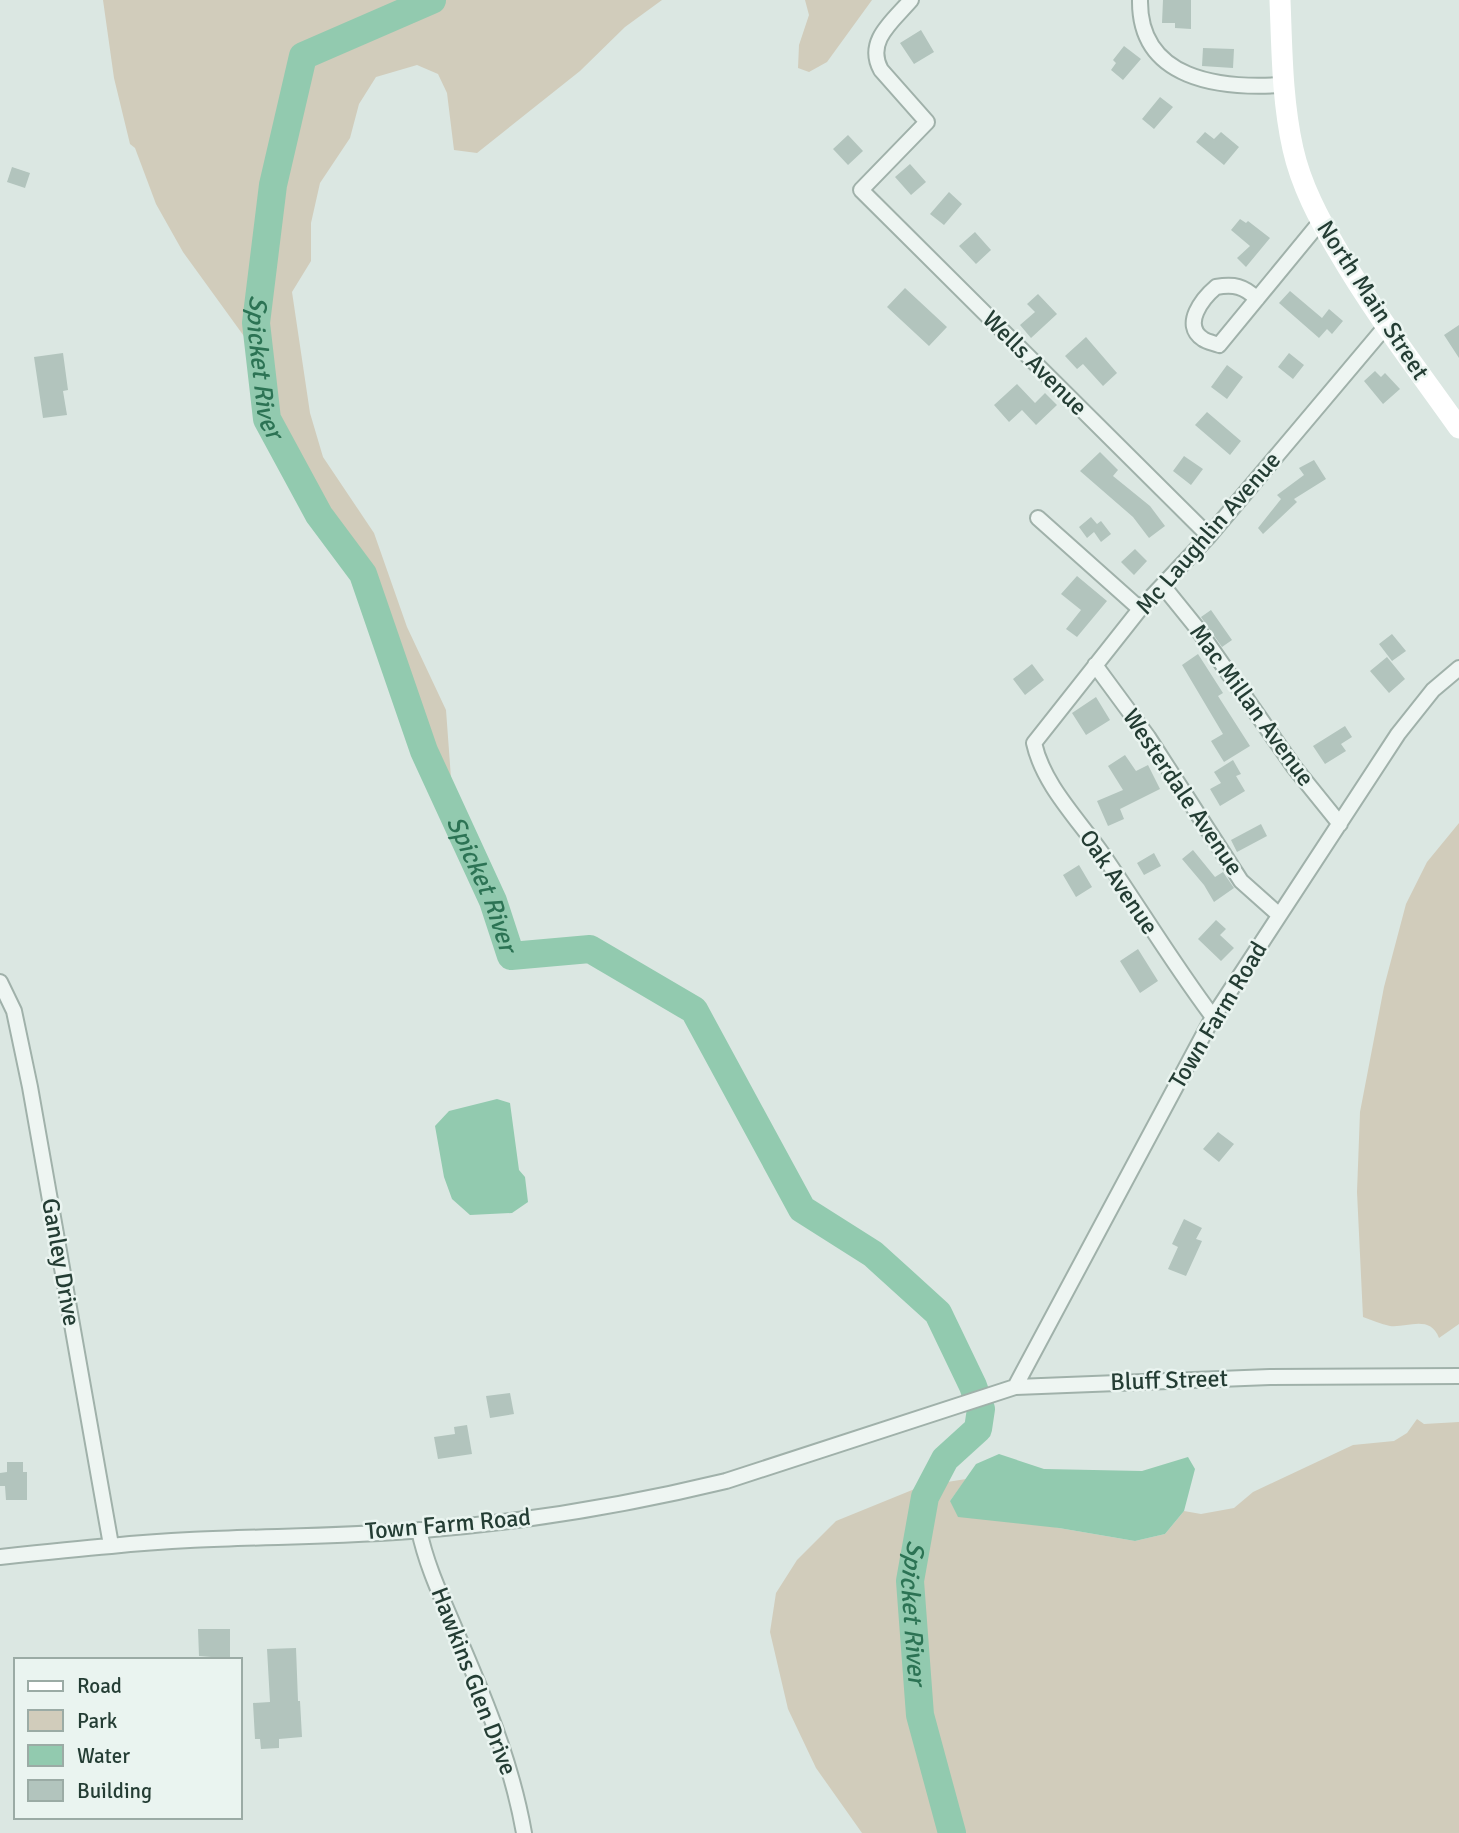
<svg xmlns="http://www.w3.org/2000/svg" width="1459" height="1833" viewBox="0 0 1459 1833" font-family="Signika,sans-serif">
<rect width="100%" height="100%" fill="#dbe7e2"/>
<path fill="#d1ccbb" d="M103,0h559l-37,27 -45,44 -103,82 -23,-3 -7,-57 -9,-19 -21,-9 -41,12 -17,27 -9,34 -30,45 -9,40v38l-19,31 18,121 13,44 51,76 33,94 39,83 5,68 -13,-8 -24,-81 -32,-66 -95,-139 -9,-23 -8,-77 -11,-27 -76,-105 -27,-48 -21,-56 -5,-4 -16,-66z
M805,0h67l-45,62 -18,10 -11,-4 1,-23 10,-30z
M1459,823v501l-20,14c-9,-24 -32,-10 -49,-12 -9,-2 -18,-6 -27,-9l-6,-125 3,-80 24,-125 22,-83 21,-42z
M1417,1419l7,5 35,-2v411h-597l-46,-65 -28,-59 -18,-77 6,-39 21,-33 39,-39 86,-35 44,-7 -16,22 109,27 76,13 30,-7 19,-23 17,3 33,-6 19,-16 100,-47 41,-4 13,-8z"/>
<path fill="#92caaf" d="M497,1099l13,4 9,67 6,7 3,25 -16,11 -42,2 -18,-16 -8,-22 -9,-51 14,-15z
M999,1454l45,15 98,2 46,-14 7,12 -11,42 -19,23 -30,7 -76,-13 -101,-11 -8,-16 26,-37z"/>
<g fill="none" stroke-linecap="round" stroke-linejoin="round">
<path stroke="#92caaf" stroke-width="28" id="s1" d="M432,0l-129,56 -30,129 -17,138 11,96 52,96 44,59 61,177 69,150 18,55 79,-7 104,61 108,199 71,45 65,59 35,73 8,23 -3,20 -33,30 -20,38 -15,84 10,134 32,118"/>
</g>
<path fill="#b2c4bd" d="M1163,0h28v29l-16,-1v-5h-13z
M921,30l13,22 -20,12 -14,-21z
M1124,46l17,13 -18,21 -12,-10 5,-7 -3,-3z
M1203,48l31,1 -1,19 -31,-2z
M1160,97l13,10 -19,22 -12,-10z
M1205,132l9,7 7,-7 18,15 -15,18 -28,-23z
M848,135l15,16 -15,14 -15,-16z
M910,164l16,18 -15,13 -16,-18z
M12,167l18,6 -5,15 -18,-6z
M949,192l13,12 -18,21 -14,-11z
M1240,219l6,4 2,-2 22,17 -24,29 -9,-9 13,-12 -19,-16z
M975,232l16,18 -15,14 -17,-18z
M905,288l42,39 -18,19 -42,-39z
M1290,291l32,27 7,-9 14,12 -11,13 -5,-5 -8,9 -40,-35z
M1038,294l19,20 -26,24 -11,-13 15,-13 -8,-8z
M1459,325v33l-15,-23z
M1086,337l31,36 -14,13 -20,-22 -6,5 -12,-13z
M63,353l5,37 -5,1 4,24 -24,3 -9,-61z
M1289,353l15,12 -11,14 -15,-12z
M1227,365l16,12 -16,22 -16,-12z
M1375,371l6,6 4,-4 15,16 -17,15 -19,-23z
M1017,384l18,19 10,-10 12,12 -21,20 -14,-15 -13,12 -15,-17z
M1207,412l34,29 -11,14 -35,-30z
M1100,452l18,18 -5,6 37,30 15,20 -16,12 -16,-21 -53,-46z
M1184,456l19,13 -12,16 -18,-14z
M1314,460l12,19 -32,20 3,3 -34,32 -5,-6 23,-29 -4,-4 27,-20 -5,-7z
M1091,517l6,7 4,-3 10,13 -10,8 -7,-10 -7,6 -8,-11z
M1135,549l12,12 -13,14 -13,-13z
M1077,576l30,25 -30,36 -11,-8 15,-19 -20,-16z
M1211,610l21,30 -10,7 -21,-30z
M1392,634l14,17 -14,10 -13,-17z
M1198,654l25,39 -5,3 32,50 -26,16 -13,-21 12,-7 -41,-69z
M1387,657l18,22 -16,14 -19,-22z
M1032,664l12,16 -19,15 -12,-16z
M1096,697l14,23 -24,15 -14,-22z
M1345,726l7,11 -11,7 5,7 -21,13 -12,-18z
M1125,755l11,16 12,-6 12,24 -40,20 4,10 -16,7 -11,-25 26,-11 -15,-24z
M1233,760l8,14 -5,2 9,15 -25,15 -10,-17 11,-6 -7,-11z
M1261,824l6,12 -30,16 -6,-12z
M1193,850l22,27 8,-5 11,16 -20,14 -10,-17 -22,-26z
M1154,853l7,13 -17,9 -7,-12z
M1079,865l13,22 -16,10 -13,-22z
M1216,920l10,9 -6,6 14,13 -13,13 -23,-22z
M1138,949l20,32 -18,12 -20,-32z
M1218,1132l16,12 -15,18 -16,-13z
M1184,1219l18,9 -6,11 6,2 -16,35 -18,-7 10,-22 -6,-3z
M510,1393l4,21 -24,4 -4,-22z
M467,1425l5,29 -34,5 -4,-22 21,-3 -1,-7z
M7,1462h16v10h4v28h-21l-1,-14h-5v-13l7,-1z
M198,1629h32v31h-19v-3l-12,-1z
M296,1648l2,53h2l2,36 -23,2v9l-18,1 -1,-10h-5l-2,-36 17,-1 -3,-53z"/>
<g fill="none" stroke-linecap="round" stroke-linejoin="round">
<g stroke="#a0b1aa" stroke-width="18">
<path id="street" d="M911,0c-18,21 -46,41 -30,70l46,52 -66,68 348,346
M1140,0c-1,80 80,89 142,85
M1257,299c-13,-13 -23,-15 -41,-12 -13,11 -35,38 -13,52 4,3 11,4 16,6l102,-124
M1038,518l102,91
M1163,586l34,42 97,139 46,57
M1095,665l53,72 93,144 37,33
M0,982l14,29 16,76 81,458
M1213,1017c-40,-53 -74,-110 -112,-165 -24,-34 -58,-68 -67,-109l106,-134 69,-73 177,-210
M1015,1387l198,-370 185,-283 35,-44 26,-22
M419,1530c8,39 26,74 41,111 27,63 52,124 64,192
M0,1557c37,-4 74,-8 111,-11 103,-11 208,-7 312,-16 101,-8 204,-25 303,-49l289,-94 255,-10 189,-1"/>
</g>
<use href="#street" stroke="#eef5f2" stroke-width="14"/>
<path stroke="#fff" stroke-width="21" d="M1280,0c2,50 2,100 13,149 8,36 26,70 45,102 36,62 80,119 121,177"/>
</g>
<g text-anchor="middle" stroke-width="5" stroke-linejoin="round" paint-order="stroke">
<g font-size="24" fill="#243d34" stroke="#eaf4f0">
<text transform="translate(1373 300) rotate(57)" y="8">North Main Street</text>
<text transform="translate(1035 363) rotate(45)" y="8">Wells Avenue</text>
<text transform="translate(1208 533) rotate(-49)" y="8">Mc Laughlin Avenue</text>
<text transform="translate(1252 705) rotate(54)" y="8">Mac Millan Avenue</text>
<text transform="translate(1183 792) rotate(56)" y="8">Westerdale Avenue</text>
<text transform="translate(1119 882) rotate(56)" y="8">Oak Avenue</text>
<text transform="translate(1218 1015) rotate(-59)" y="8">Town Farm Road</text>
<text transform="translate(61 1262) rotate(80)" y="8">Ganley Drive</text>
<text transform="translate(1169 1380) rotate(-2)" y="8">Bluff Street</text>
<text transform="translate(448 1524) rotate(-5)" y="8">Town Farm Road</text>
<text transform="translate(474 1681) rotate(69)" y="8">Hawkins Glen Drive</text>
</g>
<g font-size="26" font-style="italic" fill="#2c7354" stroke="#eaf4f0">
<text dy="9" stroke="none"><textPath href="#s1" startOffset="457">Spicket River</textPath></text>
<text dy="9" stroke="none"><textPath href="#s1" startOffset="1024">Spicket River</textPath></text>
<text dy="9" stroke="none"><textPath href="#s1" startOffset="2030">Spicket River</textPath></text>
</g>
</g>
<rect x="14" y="1658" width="228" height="161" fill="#eaf4f0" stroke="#9baba5" stroke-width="2"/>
<rect x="28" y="1681" width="35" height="10" fill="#ffffff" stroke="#9baba5" stroke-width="2"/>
<text x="77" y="1693" font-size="21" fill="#243d34">Road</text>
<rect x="28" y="1710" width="35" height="21" fill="#d1ccbb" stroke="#9baba5" stroke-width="2"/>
<text x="77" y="1728" font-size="21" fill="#243d34">Park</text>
<rect x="28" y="1745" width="35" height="21" fill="#92caaf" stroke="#9baba5" stroke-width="2"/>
<text x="77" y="1763" font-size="21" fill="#243d34">Water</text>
<rect x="28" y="1780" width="35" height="21" fill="#b2c4bd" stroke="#9baba5" stroke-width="2"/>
<text x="77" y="1798" font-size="21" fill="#243d34">Building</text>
</svg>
